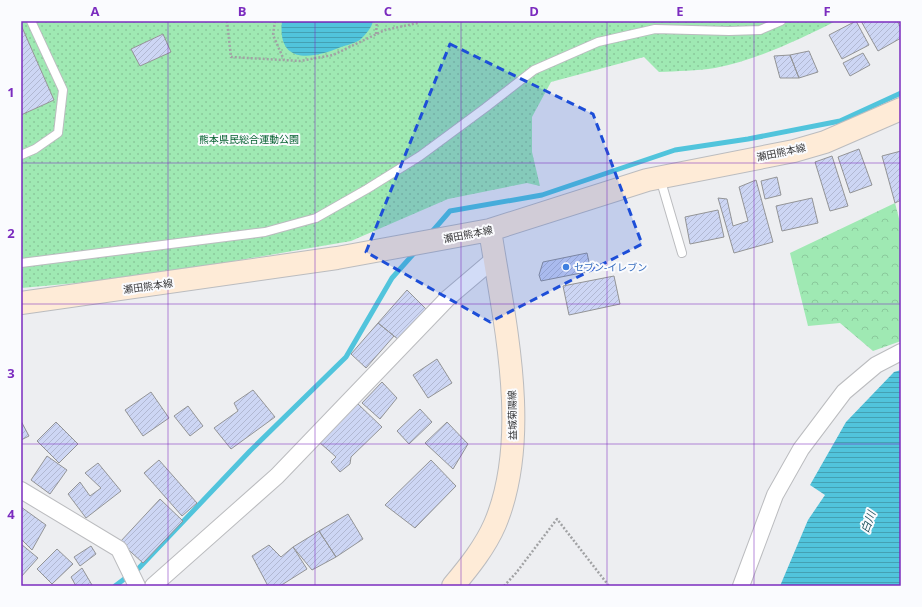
<svg xmlns="http://www.w3.org/2000/svg" width="922" height="607" viewBox="0 0 922 607" font-family="'Open Sans','Noto Sans JP',sans-serif">
<defs>
<pattern id="forest-crowns" width="20" height="18" patternUnits="userSpaceOnUse"><rect width="20" height="18" fill="#9fe9b3"/><path d="M2 6a3 3 0 1 1 6 0M12 15a3 3 0 1 1 6 0" fill="none" stroke="#8ac99b"/></pattern>
<pattern id="park-dots" width="8" height="8" patternUnits="userSpaceOnUse"><rect width="8" height="8" fill="#9fe9b3"/><path d="M2 2h.1M6 6h.1" fill="none" stroke="#8ac99b" stroke-width="1.8" stroke-linecap="round"/></pattern>
<pattern id="water-rules" width="6" height="5" patternUnits="userSpaceOnUse"><rect width="6" height="5" fill="#51c4dc"/><path d="M0 2.5h6" fill="none" stroke="#44a0b3"/></pattern>
<pattern id="building-hatch" width="6" height="6" patternUnits="userSpaceOnUse"><rect width="6" height="6" fill="#cdd6f4"/><path d="M-1 1l2-2M0 6l6-6M5 7l2-2" fill="none" stroke="#b1b8d2"/></pattern>
</defs>
<rect width="100%" height="100%" fill="#edeef1"/>
<path fill="url(#forest-crowns)" d="M895,203l6,23v115l-28,10 -33,-28 -32,3 -18,-73z"/>
<path fill="url(#park-dots)" fill-rule="evenodd" d="M21,21h815c-38,19 -79,39 -121,47 -18,3 -38,3 -56,4l-15,-15 -93,25 -19,35v35l8,34 -13,-3 -79,16 -97,42 -163,28 -100,13 -67,6v-173l33,-15 -33,-75zM162,34l8,18 -30,14 -8,-17z"/>
<path fill="url(#water-rules)" d="M282,21h91c-1,6 -7,13 -12,18 -5,4 -14,6 -20,8 -29,12 -64,18 -59,-26z
M901,370v216h-121l28,-66 17,-25 -15,-10 36,-63 48,-50z"/>
<g fill="none" stroke-linecap="round" stroke-linejoin="round">
<path stroke="#51c4dc" stroke-width="5" d="M430,234l20,-23 92,-16 133,-45 73,-11 92,-18 61,-28
M115,586l24,-18 111,-117 96,-94 46,-79 24,-27"/>
</g>
<path fill="url(#building-hatch)" stroke="#939496" d="M856,21l13,24 -27,14 -13,-24z
M861,21h36l4,7v10l-23,13z
M21,25l33,75 -33,15z
M163,34l8,18 -31,14 -9,-17z
M809,51l9,21 -19,6 -9,-23z
M863,53l7,12 -20,11 -7,-13z
M790,55l9,23h-19l-6,-22z
M859,149l13,36 -22,8 -12,-36z
M901,151v49l-6,3 -13,-47z
M832,156l16,50 -18,5 -15,-49z
M777,177l4,18 -16,4 -4,-18z
M756,180l17,62 -39,11 -16,-55 9,1 6,27 15,-5 -9,-34z
M812,198l6,25 -36,8 -6,-25z
M718,210l6,27 -34,7 -5,-27z
M587,253l4,18 -50,10 -2,-6 4,-13z
M614,276l6,28 -51,11 -6,-29z
M407,290l21,21 -29,29 -21,-17z
M378,323l16,13 -28,32 -15,-14z
M437,359l15,24 -24,15 -15,-23z
M382,382l15,16 -17,21 -18,-16z
M253,390l22,27 -44,32 -17,-21 24,-17 -4,-8z
M151,392l18,26 -26,18 -18,-26z
M358,404l24,23 -31,30 -1,7 -10,8 -9,-10 5,-5 -17,-15z
M188,406l15,20 -13,10 -16,-20z
M420,409l12,13 -23,22 -12,-13z
M21,421l8,15 -8,4z
M56,422l22,22 -19,19 -22,-22z
M447,422l21,22 -15,25 -28,-26z
M47,456l20,14 -17,24 -19,-14z
M159,460l38,43 -15,13 -38,-43z
M431,460l25,26 -41,42 -30,-23z
M98,463l23,28 -35,27 -18,-24 12,-12 10,14 11,-8 -16,-15z
M160,499l23,22 -40,42 -23,-21z
M21,507l25,18 -14,25 -11,-11z
M348,514l15,25 -27,18 -17,-26z
M319,531l17,26 -24,13 -19,-23z
M21,544l17,14 -17,19z
M269,545l12,12 12,-10 14,22 -27,17h-12l-16,-30z
M91,546l5,8 -16,12 -6,-9z
M57,549l16,15 -21,20 -15,-15z
M82,568l10,17v1h-16l-5,-9z"/>
<g fill="none" stroke-linecap="round" stroke-linejoin="round">
<g stroke="#bbbcbf" stroke-width="10">
<path id="service" d="M21,155l14,-6 23,-16 5,-43 -32,-69
M660,178l22,75
M21,263l244,-31 51,-14 51,-29 53,-33 65,-48 49,-38 64,-28 57,-13 74,2 31,-1 21,-9"/>
</g>
<g stroke="#bbbcbf" stroke-width="18">
<path id="minor" d="M21,490l98,59 18,37
M153,586l124,-110 171,-178 46,-39
M741,586l34,-91 26,-46 43,-57 32,-27 25,-13"/>
</g>
<g stroke="#bbbcbf" stroke-width="24">
<path id="secondary" d="M21,303l316,-45 153,-28 157,-50 147,-29 31,-9 76,-33
M453,586c16,-19 32,-39 42,-62 37,-88 9,-203 -5,-294"/>
</g>
<path stroke="#a1a2a4" stroke-width="2.5" stroke-dasharray="2 2" stroke-linecap="butt" d="M227,21l4,36 69,4 33,-6 52,-25 33,-7 2,-2
M275,21l-2,14 11,25
M376,34l1,-13
M504,586l12,-13 41,-54 52,67"/>
<use href="#service" stroke="#fff" stroke-width="8"/>
<use href="#minor" stroke="#fff" stroke-width="16"/>
<use href="#secondary" stroke="#feebd7" stroke-width="22"/>
</g>
<path fill="#1d4ed8" fill-opacity="0.2" stroke="#1d4ed8" stroke-width="3" stroke-dasharray="8 5" stroke-linejoin="round" d="M450,44l143,70 49,130 -152,78 -124,-70z"/>
<path fill="none" stroke="#7b2cbf" stroke-width="1" stroke-opacity="0.55" d="M168,21v565M315,21v565M461,21v565M607,21v565M754,21v565M21,163h880M21,304h880M21,444h880"/>
<circle fill="#3f7fe0" stroke="#fafbfe" stroke-width="1.5" cx="566" cy="267" r="4"/>
<g text-anchor="middle" stroke-width="4" stroke-linejoin="round" paint-order="stroke">
<g font-size="10" fill="#04602f" stroke="#fafbfe">
<text x="249" y="143">熊本県民総合運動公園</text>
</g>
<g font-size="10" fill="#38383a" stroke="#fafbfe">
<text transform="translate(781 152) rotate(-12)" y="4">瀬田熊本線</text>
<text transform="translate(468 234) rotate(-11)" y="4">瀬田熊本線</text>
<text transform="translate(148 286) rotate(-8)" y="4">瀬田熊本線</text>
<text transform="translate(512 415) rotate(-91)" y="4">益城菊陽線</text>
</g>
<g font-size="10" fill="#366cbe" stroke="#fafbfe" text-anchor="start">
<text x="574" y="271">セブン-イレブン</text>
</g>
<g font-size="11" font-style="italic" fill="#285863" stroke="#fafbfe">
<text transform="translate(868 522) rotate(-70)" y="4">白川</text>
</g>
</g>
<rect width="922" height="607" fill="none" stroke="#fafbfe" stroke-width="44"/>
<rect x="22" y="22" width="878" height="563" fill="none" stroke="#7b2cbf" stroke-width="1.5"/>
<g font-size="13" text-anchor="middle" font-weight="bold" fill="#7b2cbf">
<text x="95" y="16">A</text>
<text x="242" y="16">B</text>
<text x="388" y="16">C</text>
<text x="534" y="16">D</text>
<text x="680" y="16">E</text>
<text x="827" y="16">F</text>
<text x="11" y="97">1</text>
<text x="11" y="238">2</text>
<text x="11" y="378">3</text>
<text x="11" y="519">4</text>
</g>
</svg>
